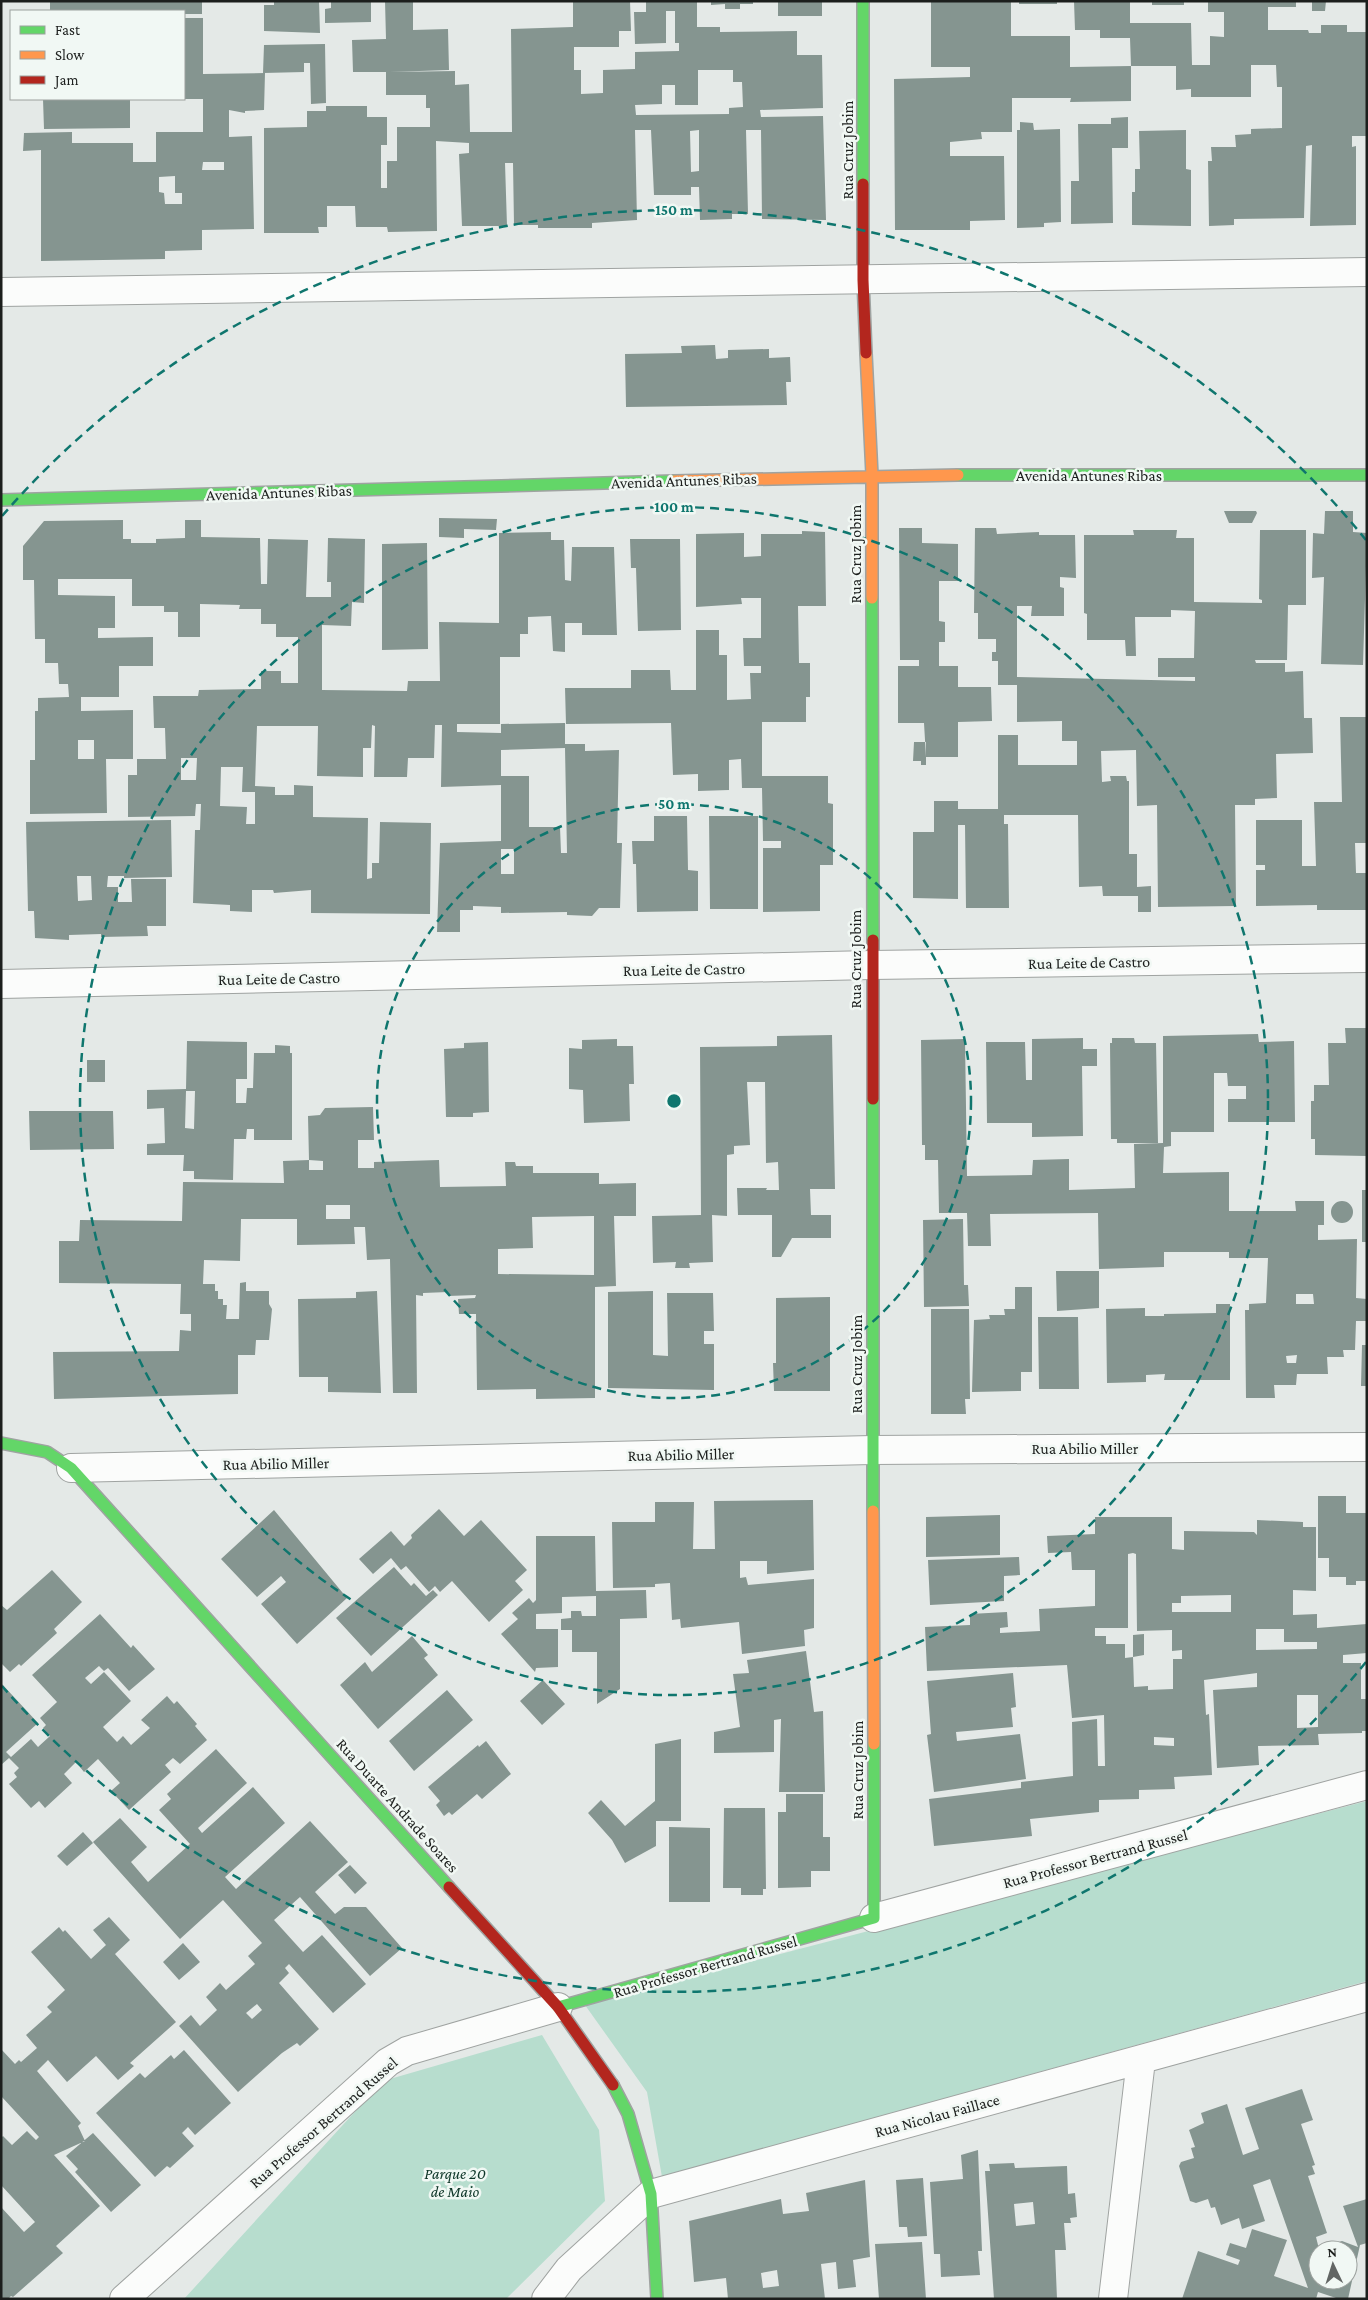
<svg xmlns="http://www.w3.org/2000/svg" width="1368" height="2300" viewBox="0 0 1368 2300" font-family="'Crimson Pro',serif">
<rect width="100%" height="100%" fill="#e4e9e7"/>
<path fill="#b7ddce" d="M1367,1801v180l-705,196 -15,-85 -62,-87z
M542,2035l57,95 6,71 -99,98h-322l199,-218z"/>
<path fill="#859590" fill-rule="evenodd" d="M50,1h152v13h-18v-3h-134z
M274,1h45l1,32 -56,-2v-26h10z
M331,1h40v21l-46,1v-14l6,-1z
M385,1h28v29l35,-1 1,41 -59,2 65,-1v14l14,-1 1,48h42l-1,-103 62,-2v-26h57l1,30h-12v16h-45v23h7v24l22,-1v-23l32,-1v-17l44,-1v-8h-4v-32h-9v32l-31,1 -1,-32h12v-11h51v26h23v5l77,-1v24h25l1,53 -63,2 1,7 62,-1 3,104 -64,-1 -1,-89h-15l2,84h-16v5l-32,1 -1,-33h-8v8h-37l-3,-65h-16l2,90 -45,3v5h-54v-3h-24l-1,-62h-8l2,63h-45l-3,-72 10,-1v-10l-33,-2 1,90 -49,1 -1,-5h-31l-1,-21h-28v21h-9l1,6h-55v-105l43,-1v-16h19v-5h41v11h20v28h-6v43h6v-27h10v-34h33v-19h-4v-13h-40v-23h-33l-1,-32 34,-1zM698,70h35v12h9l1,25 -14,1v6l-93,1 -1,-10 27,-1v-19h13v20h23zM699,130v41l-8,1 -1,-41z
M711,1h42v3h-13v5h-15v-5l-14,1z
M778,1h44v15h-44z
M931,1h80v35h59v31l61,-1 -1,-28h-30v-8h-25l-1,-29h56v22h61l1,42h18v-29l14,1v-25h-16v-11h88v6h-28v23h40l1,3h12v-8h26v7h20v104h-15v11l4,-1v79l-46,1 2,-81 -6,1 -2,72 -70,1v6l-25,1 -1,-65h4l-1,-14h25l-1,-12 16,-1v-5l31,-1v-41h-5l-1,-22h-25v32h-60v-8l-15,1v-24h-45v35l-61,1 1,-4h-59v34h-31l1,7 -32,3v14h54l1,64 -35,1v9h-75l-1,-151 76,-2v-10h-39z
M1019,1h38v3h-38z
M1152,1h32v4h-32z
M1312,1h14l-1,10h-13z
M184,18h19v56l62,-1 -1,37 -19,1v2l-16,-3v27l23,-1 2,93 -52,1v20l-37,1v8l-124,2v-111l-18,1 1,-18 48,-1v11h61v19h23v-30h47v-33h-19zM203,162h21v8h-22zM175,176v17h7v11h-17l-1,-11 -5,-1v-15z
M325,44l1,59 -15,1 -1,-41h-6v9l-41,1 1,-28z
M43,99h87v29l-86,1z
M1128,117v31h-16l1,75 -42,1v-43h8l-1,-57h33v-6z
M1020,122l13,1 1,7 26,-1 1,93 -17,1v4l-27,1v-98h3z
M1186,130v39l5,1v56l-59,-1v-33h3v-23h5l-1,-38z
M715,345l1,14 12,-1v-8l41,-1v9l21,-1 1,25h-5l1,23 -161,2 -1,-53 57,-1 -1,-7z
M1224,511h32l1,2 -5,10h-23z
M1325,511h28v21l14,1 -4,132 -42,-1 3,-87 -12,1 1,-45 11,1z
M439,518l58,1 -1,11 -32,-1v9l-25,-1z
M123,520v19h8v4h25v-4l29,-1v-18h16v17l59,1 1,46h6l1,-45 40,1 -2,57h25v-15h-4l1,-44 37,1 -1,64 -12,-1 -1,24 -29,-1v65l85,1 1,-10h32l-1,-59 60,1v-90l52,-1v8h13l1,40 6,1 1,-34h42l3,88h-35v-12h-17v29l-12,-1 -2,-35 -23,1v17h-8v23h-20v67h-43v8l44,1v-9l64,-1v21h20v7l34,-1 -2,93h5l-2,65h-21l-7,8 -25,-1v-3l-66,1v-6l-28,-1v4h-13v22h-23l3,-89 61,-2v-56l-60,2 1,-62h-7l-1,33h-26l-1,19h-33l1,-51 -3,-1 -1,23h-8v29l-46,-1 1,-50h-61l-2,60 20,1v8h19v-10l19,1v31l55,1 -1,61 5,-1v-15h7l1,-41 51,1 -1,91 -119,-1v-23l-37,3 -1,-3h-21v22l-22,-1v-6l-37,-2 2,-73h5l1,-26h-5l-1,12 -67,1v-42h9v-16h29l-1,-31h-11l-1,-32h45l1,-6 62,-1v-18h20v12h17v-46h-22v-13h-15v-15h-22l1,-4 -40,-1v33h-22v-25h-14v-6h-32v-27h-74v16l57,1v32h-17v10l55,-1v29h-34v31h-38v14l52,-1v49h-27l1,54 -77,1v-54h5v-49h3v-13l31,-1 -1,-13h-9l-1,-21h-13v-24h-10l-1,-59h-11v-34l21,-25zM78,740h16v19h-16zM565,748l2,105h-6l-1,-26h-31v-51h-28v-26zM181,758h16l-1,22h-15zM221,767h22l-1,25h13v32h-9l1,-17 -27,-1zM501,849h13v25h-13z
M899,528h23v15l36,1v37h-19v40l6,1v20h-6v24h19v21h33l1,34 -34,1v35h-32l-2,-34h-26v-57h21v-6h-19z
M975,528h21l1,6 42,-2v3h36l1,43 -16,-1v10l4,1v28h-33l1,-10h-15v71l178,4v-4h-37v-19h36l1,-47 -24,-1v7h-36l1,39h-10l-1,-16h-38v-26l-3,-1v-78h50l-1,-5h44l-1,8h18v64l68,1v-3l-3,-1 1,-69h46v75h-18l-1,55h-32l1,3h29v9l18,-1 1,47h8l1,35 -37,1 1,44 -22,1v6h-20l1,101 -78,1 -1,-102 -20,1 -1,-56 -35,1 1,31 9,-1 -1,-5h16l1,5h2v73h8v33l14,-1v26h-13v-16h-35l-1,-10 -23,1 -1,-72h-74v9h4l1,84h-43l-1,-83h-7v74l-45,-1v-66h21v-31h24v8h40v-74h20v30h59v-24h-15v-20l-45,1v-37h-19v-24h-6v-9h4v-13h-18v-26h-4z
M802,531l23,1 1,74h-28l1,57h11v34h-4v25h-44v54h66v27l5,1v61h-13v46l-57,1v-64h18v-7h-18l-1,-53h-20l-1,-29 -12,1v30l-31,1v-17l-25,1 -2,-52 -105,1 -1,-36h66v-18h39l1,20h25v-60h23v25h8v45l24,-1 -1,-26h11v-7h-17l-1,-28h18v-40h-20l1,6 -46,3v-73l48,-1v24l17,-1v-22h41z
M630,539h50l1,91 -43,1 -2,-63h-5z
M427,543l1,106 -46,1v-106z
M1340,717h27v126h-12l1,30h11v37h-50v-5l-61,1v-36h9v-5h-9v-45h46v46h14l-2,-64h28z
M914,742h12v23h-5v-4h-8z
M654,816h33l1,54 10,1v40l-61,1 -1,-48h-3l-1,-23h22z
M709,816h49v93h-48z
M171,820l1,57 -48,1v-2h-16l-1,11h11v15h14l-1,-23h35v47h-19l1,10 -47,1v-3l-32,1v5l-34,-2 -1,-27h-6l-2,-89zM77,876h14l1,24 -14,1z
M1345,1028h22v128l-52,-1v-16h-4v-38h3v-16h15l-1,-42h18z
M1258,1034l1,8 35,-1 1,81h-67v-23h18v-13h-18l-1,-13h-13v59h-43v14l-7,1 -1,26 66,-1v39h67l-1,-10h29v24h-6v15l39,-1 -1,59 11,1v22h-11l-1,29h-12l1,7h-17l1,17h-31l-1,11h-22l1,13h-29l-1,-88h4v-6l17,-1 2,-45h-39v-6h-65v15l-65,2 -1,-56 -108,1 1,32h-23l-1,-33h-28l-1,-53h-13v-15h-3l-1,-105 44,-1 2,137 65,-1 1,-15 36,-1v31l66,-2 -1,-44 29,-1v-107zM1296,1294h17l1,10h-18zM1297,1355l-1,8h-9l-1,-7z
M832,1035l3,154h-25l1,26h20v23h-39l-11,19h-9v-42h-34l-1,-27h30l-1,2h13l-1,-28 -12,1 -1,-81h-18l3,63 -16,1v8l-7,1v61l-15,-1 1,47 -24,1 1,5h-15l1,-6 -23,1 -1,-47 49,-1 -1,-168 77,-1v-10z
M1083,1038v11h14v17h-15l1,70 -51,1v-14h-45l-1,-81h39l1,38h6v-41z
M1112,1038h22l1,5h21l2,100h-41v-4h-6l-1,-96h2z
M617,1039v7h16l1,38h-5l1,37 -46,2 -1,-33 -14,-1v-41l13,1v-9z
M187,1041l60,1v37h-11v24h10l1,-15h6l1,-35h21v-8l15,1v7h2v87h-38v-11h-7l-1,10h-12l-1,41 -39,-1v-8h-11l1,-16h-37v-11l18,-1 -1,-35 -17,1v-19l39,-1zM186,1091h9l-1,38 -9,-1z
M488,1042l1,70 -16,1v4h-27l-2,-68 20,-1v-5z
M87,1060h18v22h-18z
M373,1107l1,33h-16v28h16v-6l65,-2 1,27 66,-1 -1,-24h10l1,4h17v7h66v11l37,-1v33h-22l2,70 -21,1v111l-59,1v-10l-59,1 -1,-76h-17l-1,-15 17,-1 1,-3 -28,1v-4l-25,1v3l-7,-1 1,98h-24l-3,-134 -23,1 -2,-33h-11l1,17 -58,1v-26h-56l-1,42 -36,-1 -1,24h12v7h3v8h5v6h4l-1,14h13l1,-36 6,-1v9h23v13l3,5 -3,31h-13l-1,15h-17v39l-184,5 -1,-47 126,-1 1,-21 11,1v-17h-11l1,-30 -122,-1v-42h20l1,-21 102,1 1,-39 101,1 -1,-22 26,-1v10h14v-9l-14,-1 -1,-44 12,-1 5,-7zM326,1205h24v14h-24zM594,1216v59l-96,-1v-25l35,-1 -1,-31z
M29,1111h84l1,38 -84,1z
M1362,1190h5v52h-5z
M1331 1212a11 11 0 1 1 22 0a11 11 0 1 1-22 0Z
M963,1219l1,66h4l1,21 -45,1 -1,-87z
M1056,1271h43v37l-42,3z
M1015,1287h17v85h-11v19l-49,1 2,-72 16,-1 -1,-4h16l-1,-6h11z
M377,1291l4,102 -53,-1v-15h-29l-1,-78 58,-1v-6z
M653,1291v64l15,1 -1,-63h46l1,38h-10v13h10v46l-106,-2v-96z
M830,1297v94h-56l-1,-28h3v-65z
M1216,1304h14v76h-66l1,-6 -19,1v7l-39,1 -1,-74 39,-1v8h19v-2l52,-1z
M931,1309h38l1,90h-5l1,15h-35z
M1038,1317h40l1,72h-40z
M1362,1345h5v41h-6z
M1318,1496h28v17h21v68h-11v4h-10v-8h-17v-19h-11z
M813,1500l1,70 -47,4v-13h-27v17l6,-1 2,8 66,-6v49l-10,2 1,16 -63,8 -3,-32 -58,6 -1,-9 -8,1 -2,-37 -15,1v3l-42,1 -1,-66h43v-20h39l-1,47h22l-1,-48z
M439,1509l25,27 17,-16 46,50 -12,11 8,9 -34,32 -37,-41 -12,11 -5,-6 -6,6 -23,-26 -5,4 -10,-12 -18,16 -14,-15 32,-28 13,15 8,-8 -1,-3z
M274,1510l73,88 -50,46 -36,-40 25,-22 -5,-6 -24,21 -36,-38z
M1000,1515v40l-74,2v-40z
M1095,1517h77v32l12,1v-19l70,1 3,3v-15l46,2v5h13v64l-23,-1v25l24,-1v14l50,-4v29l-24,2v8h18v36h6v32h-5v2l-44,1 1,11 -61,1 1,19 -42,3 -4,-78 44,-3v-14l-53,7 2,35 3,-1 3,61 -38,2 1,12 -36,1v9l-40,1v12l-69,7 2,17 -98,10 -5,-47 92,-11v-6l52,-6 -1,-54 25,-3 1,47h7l-1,-51 -32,3 -5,-53 -140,6 -2,-44 45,-2v-11l37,-2 1,15 -8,1v5l40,-2 -1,-22 56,-3v-36h-23l-1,-18 -23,1 -1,-17 48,-2zM1133,1553l3,1 1,77 35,-1v21l10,-1v9h-9v30l-25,1v-4l-14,1 -1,-30 -8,1v-14h-19v-8h-11v-8h33v-74zM1231,1595v17h-59v-9h9v-7zM1256,1629h28v13h33v7l-61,1zM1297,1695h21v32l-21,1zM1154,1737l20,1v8l-20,-1z
M536,1536h59l1,55 50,-1 1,28 -27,1v70l-23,15v-52h-25v-22h-11v-11l10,-1v-7h10l1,5h14v-20l-34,1v16l-26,1v15h22v38l-22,1 -1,4 -34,-38 17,-15 -6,-6 17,-15 4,5 3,-3z
M1019,1557l1,18 -16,1v25l-74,4 -2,-45z
M394,1567l17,19 3,-3 12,13 7,-6 5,5 -67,61 -35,-38z
M52,1570l30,32 -28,27 3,4 -36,33 -2,-2 -9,8 -9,-9v-58l6,5z
M100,1614l31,34 2,-3 22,24 -26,22 -21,-23 -4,3 -5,-5 -14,12 6,6 13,-12 27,29 -28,26 14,15 6,-6 8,9 19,-17 -9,-8 26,-24 7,8 3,-3 20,23 -2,2 12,14 -27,24 -7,-6 -8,7 6,7 -42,38 -18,-19 9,-8 -22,-24 -14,13 -8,-10 -12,12 8,9 -27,25 -6,-7 -8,7 -22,-24 8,-7 -3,-4 5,-5 -10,-10 -8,7v-82l37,40 -32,29 5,5 20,-18 7,8 12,-11 -7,-8 3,-3 -6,-7 17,-16 -25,-27z
M1144,1634v21l-11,2v-22z
M412,1636l16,19 -4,3 14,17 -60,54 -38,-44 25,-23 7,10z
M806,1651l8,61 9,-1 2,81h-46l2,-73 -7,1v32l-60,1v-21l26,-5 -7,-53 16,-1 -2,-13z
M1013,1673l3,34 -5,1 2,19 -57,5 1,9 63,-7 6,45 -92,13 -7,-57 4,-1 -4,-53z
M543,1680l22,24 -23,21 -22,-24z
M447,1690l26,30 -59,51 -25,-30z
M681,1739v82h-25v25l-31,17 -13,-23 -24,-27 13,-13 24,26 30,-25v-57z
M486,1741l25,33 -29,25 -5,-5 -25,21 -3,-3 -5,4 -8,-11 4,-4 -12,-14 50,-42 1,2z
M216,1749l31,34 -49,45 4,5 51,-46 32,36 -60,54 11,12 74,-68 38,41 -33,30 20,22 9,-7h22l36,41 -32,28 -70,-79 -26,23 29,32 19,-17 44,49 -33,29 -44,-49 -4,4 4,5 -10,10 40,46 -19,17 -3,-3 -15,10 -44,39 -59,-66 12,-11 9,11 17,-16 -11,-13 14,-14 6,7 29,-26 -7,-8 14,-13 -39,-43 -43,39 -87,-97 27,-24 27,29 -16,15 17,20 42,-38 -31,-34 12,-11 -4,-5zM257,2004l5,6 -10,9 -6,-6z
M786,1794h37v43h7v34h-19v16l-33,1v-76h8z
M724,1808h41l1,81h-3v6h-22v-7h-18z
M669,1827l41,1v74h-41z
M83,1832l10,11 -26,23 -10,-10z
M350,1865l17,18 -12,11 -17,-19z
M109,1917l21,23 -15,14 61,68 -46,41 4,3 -16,14 -22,-24 -29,26 -19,-22 -11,11 44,52 -3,3 7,15 -31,14 46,51 -44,40 7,7 -50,44 -2,-1 -3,3h-7v-92l23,25 11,-10 -34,-37v-47l2,-2 9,9 15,-14 9,9 3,-3 -38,-41v-47l14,15 4,-4 2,2 16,-14 -11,-13 26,-23 -5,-5 18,-17 -34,-38 28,-25 4,5 2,-2 26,29 15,-14 -13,-15z
M183,1943l17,19 -21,18 -16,-18z
M184,2050l47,53 -36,32 -7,-8 -6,6 12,13 -24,22 -3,-2 -12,11 -59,-64 44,-40 5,5 26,-23 3,4z
M1302,2089l11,31 -12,4 14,41 -3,1 3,8 -7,2 19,57 -11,4 3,12 23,-8 16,6 -15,-41 24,-7v44l-7,2 -12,54h-9l-21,-7 -2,7h-134l16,-48 40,14 2,-5 -14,-5 4,-12 16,5 6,-19 35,11 -13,36 34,12 -38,-109 -17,6 12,36 -23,8 -3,-11 -18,7 -6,-18 -4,1 -3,-9 -12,4 -6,-2 -11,-35 2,-4 13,-4 -3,-10 4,-1 -6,-17 15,-7 -3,-10 26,-9 16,51 16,-6 -14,-41zM1318,2250h30v30h-30z
M93,2133l48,52 -30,27 -36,-40 3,-3 -12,-13z
M978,2150l4,101h-4l2,24 -39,2 -1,-23h-6l-4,-72 33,-3 -2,-24z
M1014,2163l1,5 52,-2 1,28 7,-1 2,24 -7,1 1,5h-7l2,27h-11l2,49h-63l-9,-128h5l-1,-7zM1033,2202l2,22 -19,2 -2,-22z
M923,2178l4,58 -19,1 -1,-10h-8l-3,-47z
M865,2180l5,77 -17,3 3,27 -18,2 -2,-27 -15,2 4,35h-97l-2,-21 -32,4 -5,-61 92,-22 2,15 26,-3 -3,-18zM777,2270l2,16 -16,2 -2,-15z
M922,2242l4,57h-47l-4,-55z"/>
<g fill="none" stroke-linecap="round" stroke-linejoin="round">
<g stroke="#9fa3a1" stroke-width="30">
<path id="street" d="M1,292l1366,-20
M1,984l870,-19 496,-7
M71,1468l801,-18 495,-3
M874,1918l493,-133
M124,2299l264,-237 19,-11 151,-44
M546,2299l23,-30 82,-75 716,-197
M1113,2299l28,-239"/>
</g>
<g stroke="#9fa3a1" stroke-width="14">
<path id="fast" d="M863,1v183
M958,475h409
M1,500l673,-19
M872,598l1,342
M873,1099v412
M1,1443l46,9 24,16 378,419
M558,2007l316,-89v-174
M613,2085l15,29 23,80 6,105"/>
</g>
<g stroke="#9fa3a1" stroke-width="14">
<path id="slow" d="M866,353l6,122v123
M674,481l284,-6
M873,1511l1,233"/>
</g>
<g stroke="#9fa3a1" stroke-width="14">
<path id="jam" d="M863,184v96l3,73
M873,940v159
M449,1887l109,120 55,78"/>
</g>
<use href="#street" stroke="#fbfcfb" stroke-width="28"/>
<use href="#fast" stroke="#63d668" stroke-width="11"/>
<use href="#slow" stroke="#ff974d" stroke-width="11"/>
<use href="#jam" stroke="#b3261e" stroke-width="11"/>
</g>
<g fill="none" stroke="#0f766e" stroke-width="2.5" stroke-dasharray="9 6">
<circle cx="674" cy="1101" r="297"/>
<circle cx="674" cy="1101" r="594"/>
<path d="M1366 1662A891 891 0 0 1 2 1686M2 516A891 891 0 0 1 1366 540"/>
</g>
<g text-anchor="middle" stroke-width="5" stroke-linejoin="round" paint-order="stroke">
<g font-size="16" fill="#1c1f1d" stroke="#f1f8f4">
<text transform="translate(847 150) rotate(-90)" y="6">Rua Cruz Jobim</text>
<text x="1089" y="481">Avenida Antunes Ribas</text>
<text transform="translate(684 480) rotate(-2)" y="6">Avenida Antunes Ribas</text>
<text transform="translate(279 492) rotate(-2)" y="6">Avenida Antunes Ribas</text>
<text transform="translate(855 554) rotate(-90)" y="6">Rua Cruz Jobim</text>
<text transform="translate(855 959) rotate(-90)" y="6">Rua Cruz Jobim</text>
<text transform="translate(1089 962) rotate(-1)" y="6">Rua Leite de Castro</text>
<text transform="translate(684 969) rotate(-1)" y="6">Rua Leite de Castro</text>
<text transform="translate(279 978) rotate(-1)" y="6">Rua Leite de Castro</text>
<text transform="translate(856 1364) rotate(-90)" y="6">Rua Cruz Jobim</text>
<text x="1085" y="1454">Rua Abilio Miller</text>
<text transform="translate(681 1454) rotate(-1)" y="6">Rua Abilio Miller</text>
<text transform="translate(276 1463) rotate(-1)" y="6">Rua Abilio Miller</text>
<text transform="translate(857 1770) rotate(-90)" y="6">Rua Cruz Jobim</text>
<text transform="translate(398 1805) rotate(48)" y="6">Rua Duarte Andrade Soares</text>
<text transform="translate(1095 1858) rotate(-15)" y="6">Rua Professor Bertrand Russel</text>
<text transform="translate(705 1966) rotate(-16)" y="6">Rua Professor Bertrand Russel</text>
<text transform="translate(937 2115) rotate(-15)" y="6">Rua Nicolau Faillace</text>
<text transform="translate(323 2122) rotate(-41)" y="6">Rua Professor Bertrand Russel</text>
</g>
<g font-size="16" font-style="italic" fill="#0d3527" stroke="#f1f8f4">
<text x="455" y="2179">Parque 20<tspan x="455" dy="18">de Maio</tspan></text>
</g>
</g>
<circle cx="674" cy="1101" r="8" fill="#0f766e" stroke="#f1f8f4" stroke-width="2.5"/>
<g font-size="15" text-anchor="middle" font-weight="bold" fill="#0f766e" stroke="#f1f8f4" stroke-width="5" stroke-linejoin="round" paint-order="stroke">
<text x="674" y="215">150 m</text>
<text x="674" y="512">100 m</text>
<text x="674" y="809">50 m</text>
</g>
<rect width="1368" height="2300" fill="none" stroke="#1c1f1d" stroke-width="5"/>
<rect x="10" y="10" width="175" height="90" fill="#f1f8f4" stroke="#9ca19e"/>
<rect x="20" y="26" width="25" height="8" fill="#63d668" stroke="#9ca19e"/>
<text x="55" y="35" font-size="15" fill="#1c1f1d">Fast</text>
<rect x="20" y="51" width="25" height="8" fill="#ff974d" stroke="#9ca19e"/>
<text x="55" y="60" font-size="15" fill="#1c1f1d">Slow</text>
<rect x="20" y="76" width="25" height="8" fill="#b3261e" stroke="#9ca19e"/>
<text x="55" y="85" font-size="15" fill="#1c1f1d">Jam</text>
<g transform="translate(1333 2265) rotate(356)"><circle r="24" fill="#f1f8f4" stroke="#9ca19e"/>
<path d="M0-4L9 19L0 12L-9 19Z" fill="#626664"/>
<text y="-8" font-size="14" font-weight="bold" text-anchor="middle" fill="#1c1f1d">N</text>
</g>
</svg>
